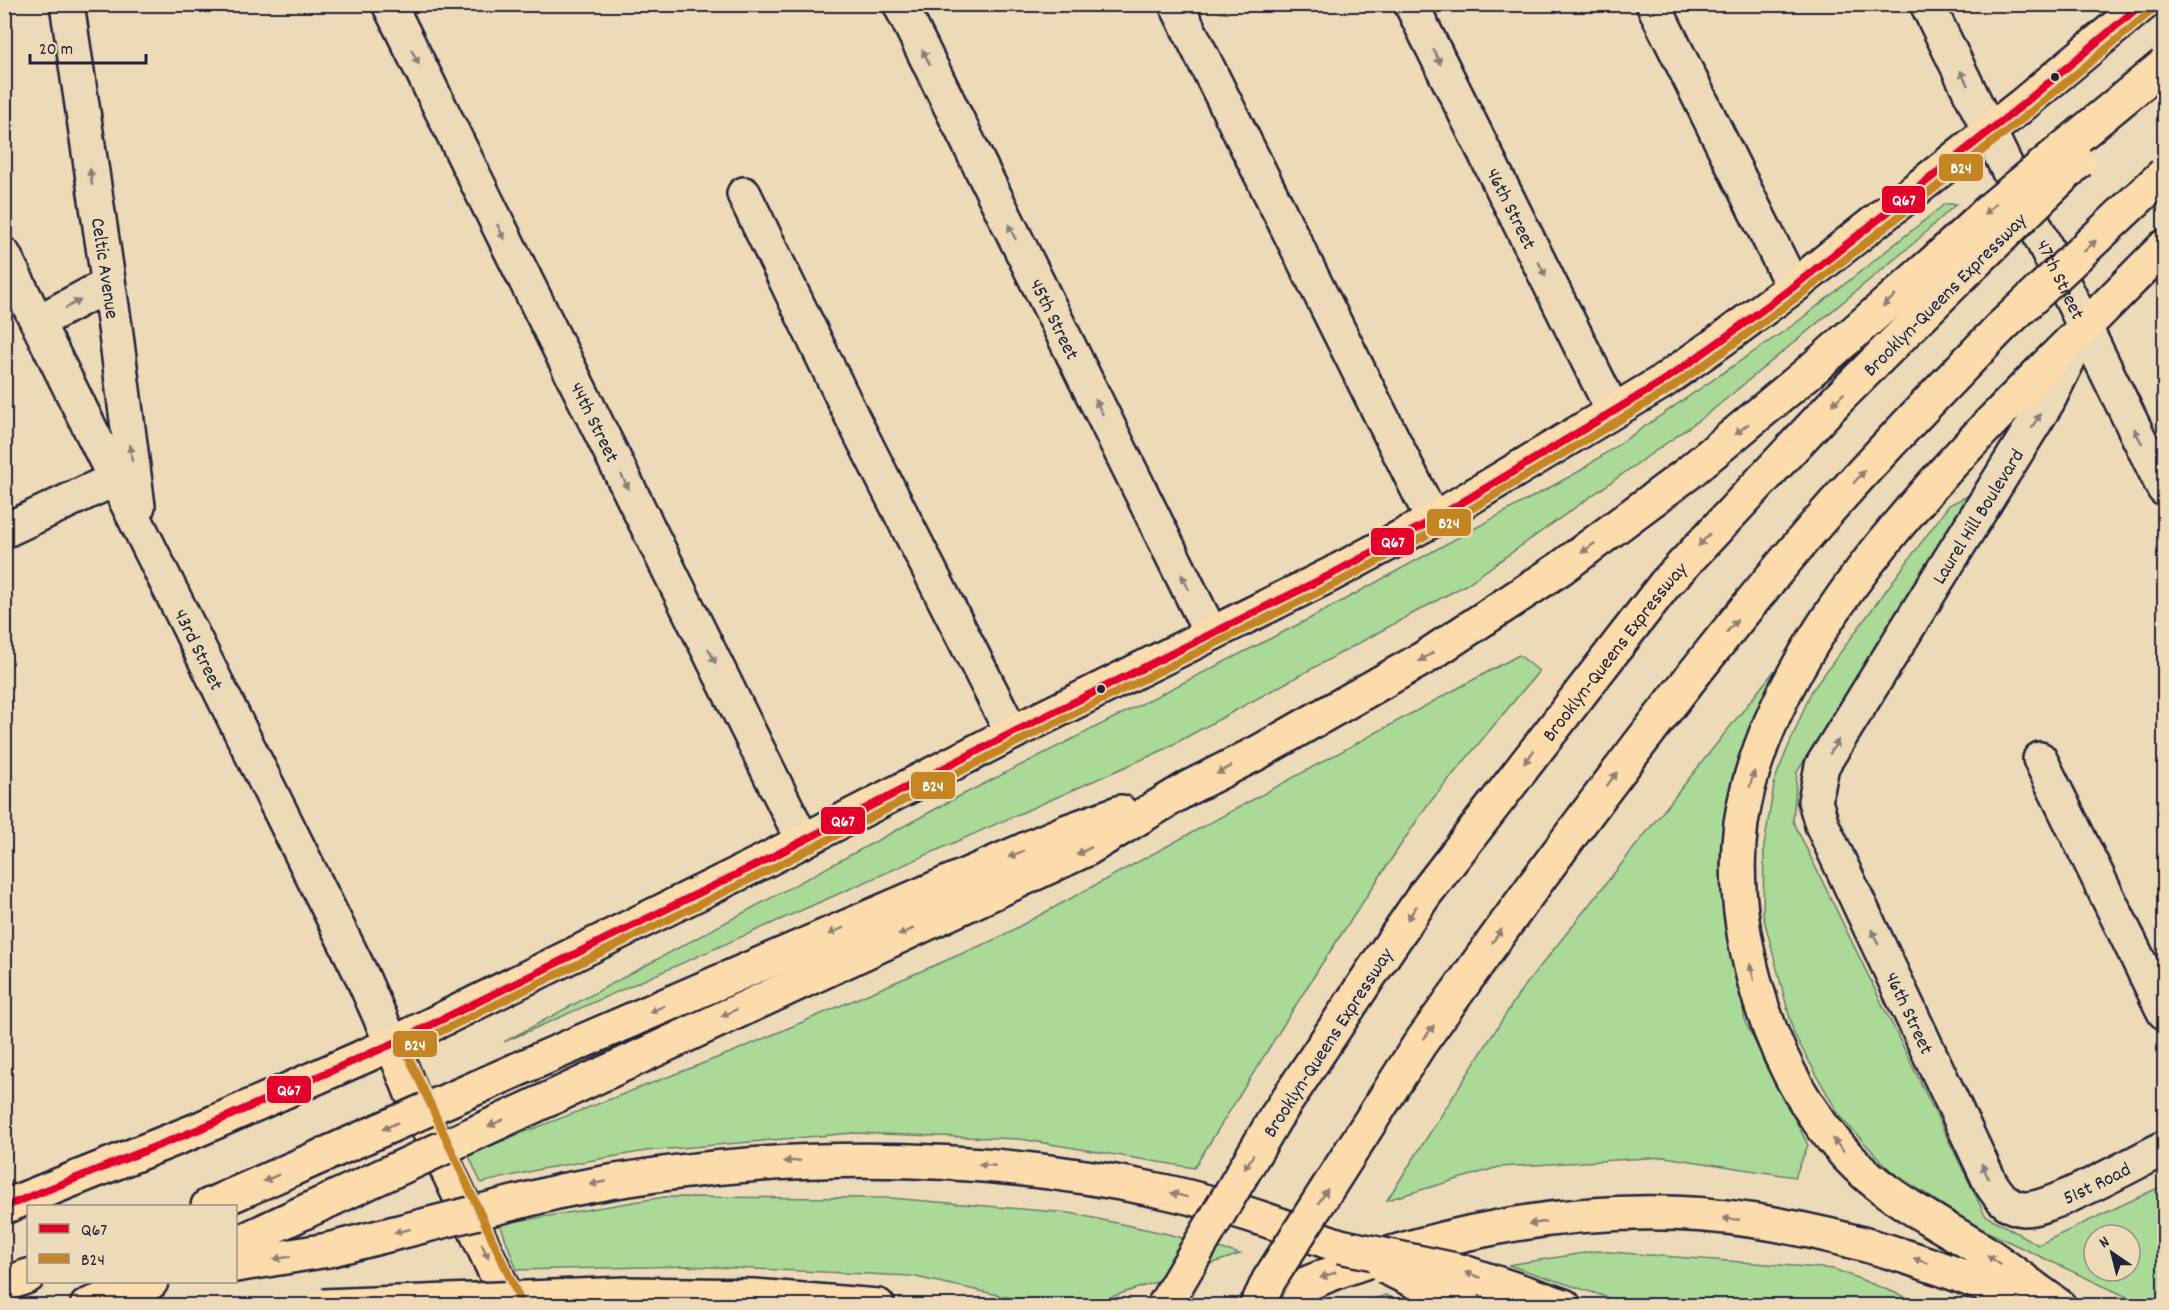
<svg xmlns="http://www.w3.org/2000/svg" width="2169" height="1310" viewBox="0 0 2169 1310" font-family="Dekko,sans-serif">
<rect width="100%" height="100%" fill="#eddab8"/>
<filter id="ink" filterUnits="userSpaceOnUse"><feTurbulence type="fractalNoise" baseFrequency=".0167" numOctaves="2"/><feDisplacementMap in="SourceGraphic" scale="12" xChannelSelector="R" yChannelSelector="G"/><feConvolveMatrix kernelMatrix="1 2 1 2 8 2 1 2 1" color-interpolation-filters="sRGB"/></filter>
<g filter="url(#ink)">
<path fill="#abd998" stroke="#667e6a" stroke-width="1.5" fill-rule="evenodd" d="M1945,204h11l-42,39 -205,170 -242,171 -306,167 -657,291 452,-244 353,-179 269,-147 218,-149z
M1969,495l-172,277 -4,49 192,394 53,30 126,-60v120h-20l-171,-80 -81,-53 -52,-55 -46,-83 -31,-119 1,-69 11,-67 36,-87 138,-187zM2094,1235h36v36h-36z
M1519,655l20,16 -113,136 -105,158 -127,203 -174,-29 -167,-6 -207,18 -105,18 -60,14 -13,-29 267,-103 261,-112z
M1775,670l-54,193 24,159 63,123 -13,32 -130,-20 -166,10 -112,33 133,-208z
M664,1197l226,1 180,15 98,21 72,20 -153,51 -38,1 -138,-30 -222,-10 -172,4 -17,-46z
M1597,1251l237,18 92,36h-295l-123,-40z
M1386,1295l21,10h-55z"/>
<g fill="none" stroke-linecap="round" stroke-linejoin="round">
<g stroke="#22223b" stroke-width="38">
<g id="minor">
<path id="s1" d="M67,4l48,323 23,179"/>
<path id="s2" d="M389,4l414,837"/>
<path id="s3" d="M900,4l311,630"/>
<path d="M1176,4l257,516"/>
<path id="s4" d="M1411,4l202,407"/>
<path d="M1653,4l140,283"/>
<path id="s5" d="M1927,4l237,485"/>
<path d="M744,194l109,225 159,314"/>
<path id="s6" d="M4,255l357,719 31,70"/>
<path d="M38,322l69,-37"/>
<path id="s7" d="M2081,334l-33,67 -226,365 -7,35 7,24 168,357c8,13 17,26 34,27 27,1 112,-47 140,-61"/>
<path d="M4,531l111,-52"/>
<path d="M2040,759l124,253"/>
</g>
</g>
<g stroke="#22223b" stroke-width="38">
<path id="major" d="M2085,327l79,-80
M4,1207l193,-77 195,-86 370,-182 250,-129 318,-158 103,-55 229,-138 61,-43 70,-52 228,-181 122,-102"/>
</g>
<g stroke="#22223b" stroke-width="38">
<g id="highway">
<path id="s8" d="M1372,972l53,-78 240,-310 172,-184 117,-117"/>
<path d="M1463,984c113,-159 230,-316 357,-464 58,-66 119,-129 180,-192"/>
<path d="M392,1044l20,50 99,212"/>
<path d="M539,1060l529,-229 53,-19"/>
<path d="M549,1099l538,-250 101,-61 71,-36 165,-94 137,-90 126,-94 121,-101 125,-110"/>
<path d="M561,1191c201,-40 405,-42 606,1 60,13 117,34 173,54"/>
<path d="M208,1206l116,-51"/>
<path d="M236,1244l94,-44"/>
<path d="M236,1265l92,-15"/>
<path d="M4,1285l24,-9"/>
<path d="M627,1294l127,2 124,10"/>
<path d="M1529,1294l35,12"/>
<path d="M87,1306l64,-24"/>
<path d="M1256,1306c151,-72 333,-111 500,-85 97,15 189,45 278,85"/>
<path d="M2059,1306c-27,-19 -53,-40 -81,-58 -46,-29 -93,-51 -131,-92 -45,-49 -75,-110 -92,-173 -14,-52 -21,-107 -14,-160 28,-187 215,-367 344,-496"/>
</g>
</g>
<use href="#minor" stroke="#eddab8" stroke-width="33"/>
<use href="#major" stroke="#fcdcac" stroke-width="33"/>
<use href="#highway" stroke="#fcdcac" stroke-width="33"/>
<g stroke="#22223b" stroke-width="38" stroke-linecap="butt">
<path id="highway-bridge" d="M1933,263l60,-56 171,-142
M1954,283l124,-121
M2000,328l164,-154
M324,1155l215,-95
M330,1200l219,-101
M1340,1246l120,25 69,23
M328,1250l233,-59
M1385,1267l81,39
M323,1306l304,-12
M1164,1306l110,-186 98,-148
M1257,1306l12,-26 150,-235 44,-61"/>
</g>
<use href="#highway-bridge" stroke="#fcdcac" stroke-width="33"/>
<g stroke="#eddab8" stroke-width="12">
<path id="bus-1" d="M4,1207l193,-77 195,-86 370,-182 250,-129 318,-158 103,-55 229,-138 61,-43 70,-52 228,-181 121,-102"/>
</g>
<g stroke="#eddab8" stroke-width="12">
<path id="bus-2" d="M521,1302l-116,-253 362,-178 250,-129 318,-158 103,-55 229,-138 62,-44 71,-52 228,-181 122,-102"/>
</g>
<use href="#bus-1" stroke="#e4002b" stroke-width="8"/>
<use href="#bus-2" stroke="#c48522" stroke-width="8"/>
</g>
<defs><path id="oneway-solid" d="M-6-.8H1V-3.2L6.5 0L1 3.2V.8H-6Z" transform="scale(1.5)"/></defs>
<g fill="#887e7a">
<use href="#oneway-solid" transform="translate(415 57) rotate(64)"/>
<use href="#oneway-solid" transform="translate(926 57) rotate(-116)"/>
<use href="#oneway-solid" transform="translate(1437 57) rotate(64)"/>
<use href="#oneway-solid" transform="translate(1964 78) rotate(-116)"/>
<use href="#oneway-solid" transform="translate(91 177) rotate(-98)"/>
<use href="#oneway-solid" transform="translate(501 232) rotate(64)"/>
<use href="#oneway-solid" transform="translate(1012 232) rotate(-116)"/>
<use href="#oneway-solid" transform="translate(1542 269) rotate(64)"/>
<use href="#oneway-solid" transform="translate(73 304) rotate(-28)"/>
<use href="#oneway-solid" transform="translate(1099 407) rotate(-116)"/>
<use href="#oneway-solid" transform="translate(2036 421) rotate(-58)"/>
<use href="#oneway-solid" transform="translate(2138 436) rotate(-117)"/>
<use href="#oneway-solid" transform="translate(131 453) rotate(-97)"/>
<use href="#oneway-solid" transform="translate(625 482) rotate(64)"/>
<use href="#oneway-solid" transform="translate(1185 582) rotate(-116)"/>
<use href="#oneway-solid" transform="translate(712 656) rotate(64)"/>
<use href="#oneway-solid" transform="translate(1834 747) rotate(-58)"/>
<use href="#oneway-solid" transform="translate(1875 937) rotate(-115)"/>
<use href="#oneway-solid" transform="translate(1985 1171) rotate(-115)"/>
</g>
<g fill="#8f7f74">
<use href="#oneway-solid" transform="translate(1990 209) rotate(138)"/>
<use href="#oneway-solid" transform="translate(2090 246) rotate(-43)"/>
<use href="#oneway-solid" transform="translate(1889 301) rotate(138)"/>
<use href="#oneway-solid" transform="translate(1838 399) rotate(135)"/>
<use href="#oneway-solid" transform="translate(1742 429) rotate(141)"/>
<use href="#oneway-solid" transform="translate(1859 477) rotate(-48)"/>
<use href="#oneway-solid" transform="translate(1704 540) rotate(132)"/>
<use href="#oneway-solid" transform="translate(1588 548) rotate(144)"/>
<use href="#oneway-solid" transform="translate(1732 626) rotate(-50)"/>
<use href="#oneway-solid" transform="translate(1426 657) rotate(148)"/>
<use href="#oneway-solid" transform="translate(1529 757) rotate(127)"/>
<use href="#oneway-solid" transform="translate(1224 770) rotate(153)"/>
<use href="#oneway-solid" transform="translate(1612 779) rotate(-53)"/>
<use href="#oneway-solid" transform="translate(1752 779) rotate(-74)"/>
<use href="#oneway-solid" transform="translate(1084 851) rotate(153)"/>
<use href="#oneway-solid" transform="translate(1016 854) rotate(157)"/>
<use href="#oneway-solid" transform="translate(1412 913) rotate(124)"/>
<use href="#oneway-solid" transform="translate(836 931) rotate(157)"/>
<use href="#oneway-solid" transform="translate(906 932) rotate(155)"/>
<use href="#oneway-solid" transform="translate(1497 936) rotate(-55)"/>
<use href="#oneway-solid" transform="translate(1752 972) rotate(-104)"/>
<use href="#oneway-solid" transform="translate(657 1009) rotate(157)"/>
<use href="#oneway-solid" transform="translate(729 1013) rotate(155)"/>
<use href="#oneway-solid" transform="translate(1429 1032) rotate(-54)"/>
<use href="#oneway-solid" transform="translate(496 1123) rotate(155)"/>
<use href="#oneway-solid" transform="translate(390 1126) rotate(156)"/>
<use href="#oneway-solid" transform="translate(1838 1145) rotate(-130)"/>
<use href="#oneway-solid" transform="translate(792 1161) rotate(177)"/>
<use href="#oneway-solid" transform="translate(1249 1162) rotate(121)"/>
<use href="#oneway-solid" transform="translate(987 1165) rotate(-175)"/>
<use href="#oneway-solid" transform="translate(271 1178) rotate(156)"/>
<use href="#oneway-solid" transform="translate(598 1183) rotate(169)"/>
<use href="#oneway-solid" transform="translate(1179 1195) rotate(-165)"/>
<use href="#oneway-solid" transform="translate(1323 1196) rotate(-57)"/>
<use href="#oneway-solid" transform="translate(1731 1219) rotate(-175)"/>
<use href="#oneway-solid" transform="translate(1537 1223) rotate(172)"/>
<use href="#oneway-solid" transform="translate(402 1231) rotate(166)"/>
<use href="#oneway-solid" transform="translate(485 1251) rotate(65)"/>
<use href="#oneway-solid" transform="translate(282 1258) rotate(171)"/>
<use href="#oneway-solid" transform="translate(1994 1260) rotate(-145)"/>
<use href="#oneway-solid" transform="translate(1921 1261) rotate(-162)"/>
<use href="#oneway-solid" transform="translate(1328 1275) rotate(159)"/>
<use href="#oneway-solid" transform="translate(1473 1275) rotate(-161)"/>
</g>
</g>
<g fill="#22223b" stroke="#eddab8" stroke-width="2">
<circle cx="2055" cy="77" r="5"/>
<circle cx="1101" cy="689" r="5"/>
</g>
<g text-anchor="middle" stroke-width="5" stroke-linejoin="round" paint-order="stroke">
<g font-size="20" fill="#22223b" stroke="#eddab8">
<text dy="7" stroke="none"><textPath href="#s4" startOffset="228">46th Street</textPath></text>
<text dy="7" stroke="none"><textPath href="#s1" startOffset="267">Celtic Avenue</textPath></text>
<text dy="7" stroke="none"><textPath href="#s5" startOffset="306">47th Street</textPath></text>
<text transform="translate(1944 294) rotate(-45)" y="7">Brooklyn-Queens Expressway</text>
<text dy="7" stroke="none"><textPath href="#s3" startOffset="351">45th Street</textPath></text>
<text dy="7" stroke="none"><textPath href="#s2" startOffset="466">44th Street</textPath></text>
<text transform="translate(1977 516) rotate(-58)" y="7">Laurel Hill Boulevard</text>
<text dy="7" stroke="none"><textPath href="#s6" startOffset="440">43rd Street</textPath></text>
<text dy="7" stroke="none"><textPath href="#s8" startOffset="402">Brooklyn-Queens Expressway</textPath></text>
<text dy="7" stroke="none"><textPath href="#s7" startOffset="772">46th Street</textPath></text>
<text transform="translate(1327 1042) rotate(-57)" y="7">Brooklyn-Queens Expressway</text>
<text dy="7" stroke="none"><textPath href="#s7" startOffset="1082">51st Road</textPath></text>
</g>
</g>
<g stroke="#eddab8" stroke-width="2">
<rect x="1938" y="153" width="46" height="29" rx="6" fill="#c48522"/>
<rect x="1881" y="185" width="45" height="29" rx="6" fill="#e4002b"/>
<rect x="1426" y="508" width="46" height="29" rx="6" fill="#c48522"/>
<rect x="1370" y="527" width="45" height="29" rx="6" fill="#e4002b"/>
<rect x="910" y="771" width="46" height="29" rx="6" fill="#c48522"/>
<rect x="820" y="806" width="46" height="29" rx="6" fill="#e4002b"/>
<rect x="392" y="1030" width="46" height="28" rx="6" fill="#c48522"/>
<rect x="266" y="1075" width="46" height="29" rx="6" fill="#e4002b"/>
</g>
<g font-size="16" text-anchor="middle" font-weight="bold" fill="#fff">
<text x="1961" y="173">B24</text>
<text x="1904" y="205">Q67</text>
<text x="1449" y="528">B24</text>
<text x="1393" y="547">Q67</text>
<text x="933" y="791">B24</text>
<text x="843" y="826">Q67</text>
<text x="415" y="1050">B24</text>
<text x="289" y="1095">Q67</text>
</g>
<rect width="2169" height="1310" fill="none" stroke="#eddab8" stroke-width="24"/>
<rect x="12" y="12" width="2145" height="1286" fill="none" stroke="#22223b" stroke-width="2" filter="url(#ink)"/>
<rect x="27" y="1205" width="210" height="78" fill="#eddab8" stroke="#9c9086" stroke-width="1.5"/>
<rect x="39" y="1224" width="30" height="9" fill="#e4002b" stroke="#9c9086" stroke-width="1.5"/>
<text x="81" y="1235" font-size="18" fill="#22223b">Q67</text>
<rect x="39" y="1254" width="30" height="9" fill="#c48522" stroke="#9c9086" stroke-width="1.5"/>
<text x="81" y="1265" font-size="18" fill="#22223b">B24</text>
<g transform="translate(2112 1253) rotate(325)"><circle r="28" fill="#eddab8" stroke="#9c9086" stroke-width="1.5"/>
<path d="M0-4.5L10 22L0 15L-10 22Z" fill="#22223b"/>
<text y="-9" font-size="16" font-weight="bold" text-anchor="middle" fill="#22223b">N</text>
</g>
<path d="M30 54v9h116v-9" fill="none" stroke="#22223b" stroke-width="3"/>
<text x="39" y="54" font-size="18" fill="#22223b" stroke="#eddab8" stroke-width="4.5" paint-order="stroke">20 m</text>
</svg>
